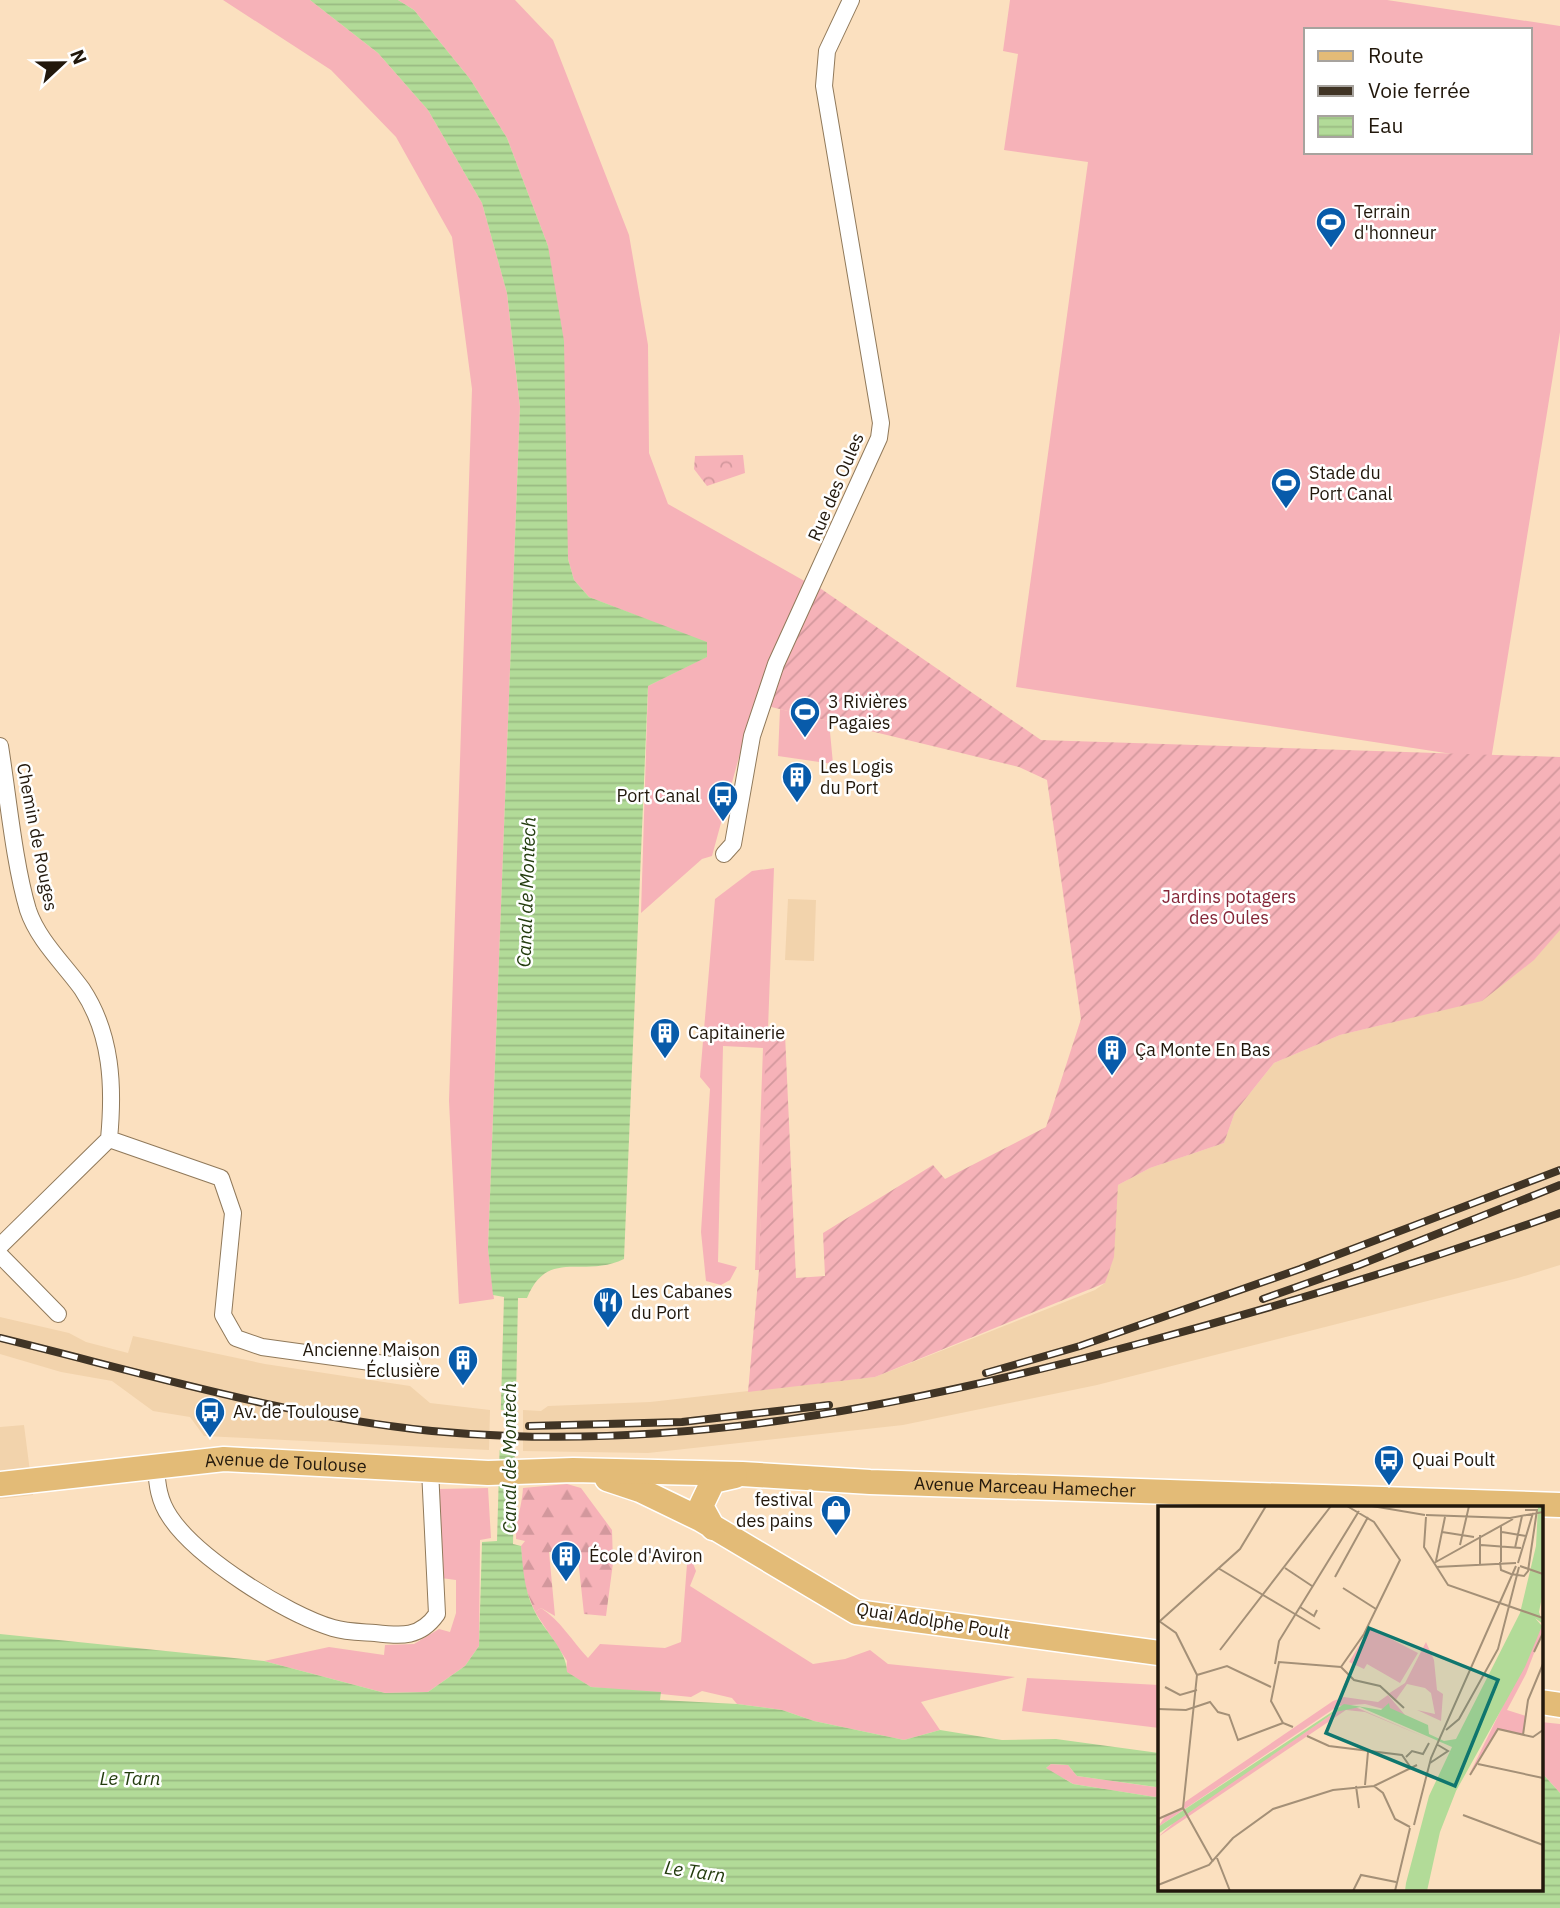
<svg xmlns="http://www.w3.org/2000/svg" width="1560" height="1908" viewBox="0 0 1560 1908" font-family="'IBM Plex Sans',sans-serif">
<defs>
<pattern id="forest-firs" width="22" height="20" patternUnits="userSpaceOnUse" patternTransform="scale(1.75)"><rect width="22" height="20" fill="#f6b2b8"/><path d="M5 1l3.5 6h-7zM16 11l3.5 6h-7z" fill="#d3989d"/></pattern>
<pattern id="park-crowns" width="20" height="18" patternUnits="userSpaceOnUse" patternTransform="scale(1.75)"><rect width="20" height="18" fill="#f6b2b8"/><path d="M2 6a3 3 0 1 1 6 0M12 15a3 3 0 1 1 6 0" fill="none" stroke="#d3989d"/></pattern>
<pattern id="garden-furrows" width="10" height="10" patternUnits="userSpaceOnUse" patternTransform="scale(1.75)"><rect width="10" height="10" fill="#f6b2b8"/><path d="M-1 1l2-2M0 10L10 0M9 11l2-2" fill="none" stroke="#d3989d"/></pattern>
<pattern id="water-rules" width="6" height="5" patternUnits="userSpaceOnUse" patternTransform="scale(1.75)"><rect width="6" height="5" fill="#b2db98"/><path d="M0 2.5h6" fill="none" stroke="#99bb82"/></pattern>
</defs>
<rect width="100%" height="100%" fill="#fbe0bf"/>
<path fill="#f2d3ac" d="M1560,896v369l-42,13 -421,107 -194,40 -255,28 -125,-2v-41l18,1 7,-5 102,-4 225,-25 220,-87 10,-7 13,-98 32,-17 74,-25 11,-31 39,-49 66,-28 58,-14z
M788,899l28,1 -2,61 -29,-1z
M0,1317l69,16 17,9 42,11 5,-17 132,28 145,22 20,17 60,7 -1,40 -285,-14 -14,-19 -37,-6 -41,-30 -51,-9 -61,-18z
M24,1425l9,70 -33,4v-72z"/>
<path fill="#f6b2b8" fill-rule="evenodd" d="M223,0h87l68,53 50,57 54,93 25,90 13,114 -32,842 6,50 -35,5 -10,-203 23,-712 -20,-152 -56,-100 -65,-67z
M398,0h117l38,40 76,195 19,110 1,108 19,51 140,79 -60,141 -36,132 -10,3 -61,54 7,-227 58,-29 1,-14 -118,-46 -15,-17 -6,-21 -20,-313 -41,-108 -37,-59 -56,-69z
M1010,0h377l173,26v306l-69,428 -475,-73 72,-525 -84,-12 14,-96 -15,-3zM1306,30h224v122h-224z
M780,709l49,12 4,43 -55,-8z
M774,868l-15,402h-4l8,-222 -40,-2 -5,216 19,5 -7,13 -9,5 -15,-4 -5,-49 9,-143 -10,-12 15,-178 37,-28z
M488,1488l3,50 -11,2 -1,106 -14,20 -37,26 -43,1 -121,-32 65,-14 55,8 1,-10 29,-1 25,-15 11,3 6,-19v-33l-15,-2 -3,-89z
M688,1551l8,20 -6,15 123,78 32,-5 25,-9 18,14 127,13 -94,25 19,28 -36,10 -90,-19 -32,-11 -45,-6 -5,-6 -30,-7 -11,6 -100,-10 -25,-15 1,-11 -32,-49 6,-4c19,12 31,33 47,50l12,-14 65,4 16,-6z
M1027,1678l132,7v43l-137,-17z
M1541,1722l19,2v69l-19,-21z
M1051,1764l17,1 9,11 78,11 4,-4v12l-4,2 -82,-13c-9,-7 -20,-8 -27,-16z"/>
<path fill="url(#forest-firs)" d="M567,1484l14,4 31,42 1,33 -7,53 -22,-2 -7,-65 -28,3 6,64 -14,-8 -6,4 -12,-30 -2,-36 4,-5 -9,-2c0,-19 6,-33 7,-51z"/>
<path fill="url(#park-crowns)" d="M743,455l2,18 -38,13 -13,-17 1,-13z"/>
<path fill="url(#garden-furrows)" d="M814,584l227,156 519,17v173l-26,30 -52,41 -142,34 -66,28 -39,49 -11,31 -74,25 -32,17 -4,72 -9,26 -230,94 -127,15 11,-122 7,-239 19,3 11,244 29,-2 -2,-43 110,-68 12,14 101,-52 35,-108 -34,-239 -28,-13 -256,-62z"/>
<path fill="url(#water-rules)" d="M310,0h88l16,10 56,69 37,59 41,108 16,95 4,218 6,21 15,17 118,45v15l-59,29 -24,573c-41,20 -76,-12 -97,39h-9l-5,246 8,2c2,23 3,43 13,64 9,20 33,40 33,62l24,15 70,5 -1,8 77,4 45,6 32,11 90,19 36,-10 62,10 54,-1 103,14v30l-3,4 -79,-11 -9,-11 -17,-1 -5,4 27,16 82,13 4,-2v94h382v-117l19,21v115h-1560v-274l264,27 121,32 43,-1 37,-26 14,-20 3,-104 15,-1 7,-244 -11,-2 -5,-46 32,-842 -13,-114 -25,-90 -54,-93 -50,-57z"/>
<path fill="#fbe0bf" d="M497,1410h22l-1,41 -22,-1z"/>
<g fill="none" stroke-linecap="round" stroke-linejoin="round">
<g stroke="#90795a" stroke-width="18">
<path id="minor" d="M0,746c8,50 14,117 28,164 10,30 36,54 54,79 30,45 32,98 27,150l-109,107
M724,854l9,-10 19,-108 24,-72 103,-226 2,-15 -57,-337 3,-35 24,-51
M109,1139l112,39 12,35 -10,102 13,23 26,9 137,19 12,-8
M0,1255l58,59
M156,1466c1,19 3,35 14,51 27,41 116,97 163,111 13,4 29,4 42,5 27,3 45,5 62,-19l-7,-144"/>
</g>
<g stroke="#fff" stroke-width="27">
<g id="primary">
<path d="M607,1479l33,11 60,29 156,93 303,41"/>
<path id="s1" d="M0,1484l224,-25 264,14 85,-3 169,4 128,8 690,23"/>
<path d="M713,1528l-12,-22 12,-25 22,-5"/>
<path d="M1541,1702l19,3"/>
</g>
</g>
<use href="#minor" stroke="#fff" stroke-width="16"/>
<use href="#primary" stroke="#e3bb77" stroke-width="24"/>
<g stroke="#403425" stroke-width="8">
<path id="rail" d="M1263,1299l96,-34 201,-80
M0,1338c143,35 285,78 432,93 241,23 475,-25 706,-87 142,-38 283,-81 422,-131
M986,1373l94,-27 220,-77 260,-99
M529,1426l153,-4 147,-17"/>
</g>
<use href="#rail" stroke="#fff" stroke-width="5" stroke-dasharray="16" stroke-linecap="butt"/>
</g>
<defs>
<g id="stadium-pin" transform="scale(1.575)"><path d="M0 17L-7.5 6A9.5 9.5 0 1 1 7.5 6Z" fill="#085baa" stroke="#fff"/><path d="M0-5a6.5 5 0 1 0 0 10a6.5 5 0 1 0 0-10ZM-3.5-1.8h7v3.6h-7Z" fill="#fff"/></g>
<g id="building-pin" transform="scale(1.575)"><path d="M0 17L-7.5 6A9.5 9.5 0 1 1 7.5 6Z" fill="#085baa" stroke="#fff"/><path d="M-4-6H4V6H1V3H-1V6H-4ZM-2.5-4.3h1.7v1.8h-1.7ZM.8-4.3h1.7v1.8H.8ZM-2.5-1h1.7V.8h-1.7ZM.8-1h1.7V.8H.8Z" fill="#fff"/></g>
<g id="bus-pin" transform="scale(1.575)"><path d="M0 17L-7.5 6A9.5 9.5 0 1 1 7.5 6Z" fill="#085baa" stroke="#fff"/><path d="M-5-6H5V4H4V6H2V4H-2V6H-4V4H-5ZM-3.5-4V0h7V-4ZM-3.5 1.2v1.5H-2V1.2ZM2 1.2v1.5H3.5V1.2Z" fill="#fff"/></g>
<g id="restaurant-pin" transform="scale(1.575)"><path d="M0 17L-7.5 6A9.5 9.5 0 1 1 7.5 6Z" fill="#085baa" stroke="#fff"/><path d="M-5-6h1v4h1v-4h1v4h1v-4h1v5L-1.5 .5V6h-2V.5L-5-1ZM5-6V6H3V1.5H1.5Q1.5-4 5-6Z" fill="#fff"/></g>
<g id="shop-pin" transform="scale(1.575)"><path d="M0 17L-7.5 6A9.5 9.5 0 1 1 7.5 6Z" fill="#085baa" stroke="#fff"/><path d="M-5-2.5h2.3a2.7 3.5 0 0 1 5.4 0H5L5.5 6h-11ZM-1.5-2.5h3a1.5 2.3 0 0 0-3 0Z" fill="#fff"/></g>
</defs>
<g fill-rule="evenodd">
<use href="#stadium-pin" x="1331" y="222"/>
<use href="#stadium-pin" x="1286" y="483"/>
<use href="#stadium-pin" x="805" y="712"/>
<use href="#building-pin" x="797" y="777"/>
<use href="#bus-pin" x="723" y="796"/>
<use href="#building-pin" x="665" y="1033"/>
<use href="#building-pin" x="1112" y="1050"/>
<use href="#restaurant-pin" x="608" y="1302"/>
<use href="#building-pin" x="463" y="1360"/>
<use href="#bus-pin" x="210" y="1412"/>
<use href="#bus-pin" x="1389" y="1460"/>
<use href="#shop-pin" x="836" y="1510"/>
<use href="#building-pin" x="566" y="1556"/>
</g>
<g text-anchor="middle" stroke-width="5" stroke-linejoin="round" paint-order="stroke">
<g font-size="18" fill="#22180c" stroke="#fff" text-anchor="start">
<text x="1354" y="218">Terrain<tspan x="1354" dy="21">d'honneur</tspan></text>
<text x="1309" y="479">Stade du<tspan x="1309" dy="21">Port Canal</tspan></text>
<text x="828" y="708">3 Rivières<tspan x="828" dy="21">Pagaies</tspan></text>
<text x="820" y="773">Les Logis<tspan x="820" dy="21">du Port</tspan></text>
<text x="700" y="802" text-anchor="end">Port Canal</text>
<text x="688" y="1039">Capitainerie</text>
<text x="1135" y="1056">Ça Monte En Bas</text>
<text x="631" y="1298">Les Cabanes<tspan x="631" dy="21">du Port</tspan></text>
<text x="440" y="1356" text-anchor="end">Ancienne Maison<tspan x="440" dy="21">Éclusière</tspan></text>
<text x="233" y="1418">Av. de Toulouse</text>
<text x="1412" y="1466">Quai Poult</text>
<text x="813" y="1506" text-anchor="end">festival<tspan x="813" dy="21">des pains</tspan></text>
<text x="589" y="1562">École d'Aviron</text>
</g>
<g font-size="18" fill="#22180c" stroke="#fff">
<text transform="translate(836 487) rotate(-67)" y="6">Rue des Oules</text>
<text transform="translate(37 837) rotate(79)" y="6">Chemin de Rouges</text>
<text dy="6" stroke="none"><textPath href="#s1" startOffset="287">Avenue de Toulouse</textPath></text>
<text dy="6" stroke="none"><textPath href="#s1" startOffset="1027">Avenue Marceau Hamecher</textPath></text>
<text transform="translate(933 1621) rotate(9)" y="6">Quai Adolphe Poult</text>
</g>
<g font-size="18" fill="#852638" stroke="#fff">
<text x="1229" y="903">Jardins potagers<tspan x="1229" dy="21">des Oules</tspan></text>
</g>
<g font-size="19" font-style="italic" fill="#243d0f" stroke="#fff">
<text transform="translate(526 892) rotate(-88)" y="7">Canal de Montech</text>
<text transform="translate(509 1458) rotate(-90)" y="7">Canal de Montech</text>
<text x="130" y="1785">Le Tarn</text>
<text transform="translate(695 1871) rotate(8)" y="7">Le Tarn</text>
</g>
</g>
<g transform="translate(1158 1506)">
<rect width="385" height="385" fill="#fbe0bf"/>
<path d="M384,120l1,4 -17,44 -19,36 19,6 -3,19 -25,-6 -29,46zM212,122l48,25 -18,30 -33,-19 -3,5 -15,-7zM230,189l17,20 -40,-11 -27,2 -180,121 8,-12 17,-7 2,-6 148,-101 11,-4 34,5zM195,200l74,32 -62,-26 -19,-2 -188,127 21,-19 156,-106z" fill="#f6b2b8"/>
<path d="M268,136l8,18 3,30 6,4 -2,27 -24,-11 18,4 -4,-21 -6,-5 -18,-4 -12,17 -7,-7 17,-11z" fill="#f6b2b8"/>
<path d="M380,0h5v86l-4,20 4,12 -8,-6 7,8 -17,41 -69,124 -16,41 -13,59h-22l1,-8 23,-87 23,-49 -92,-40 -25,5 -177,122v-7l186,-123 37,6 8,-7 1,5 38,17 1,9 15,7 12,-2 64,-126 16,-67z" fill="#b2db98"/>
<path fill="none" stroke="#a49077" stroke-width="2" d="M214,0l53,9M268,9l84,3 33,-6M268,11l-2,30 24,38 95,33M343,20v36M284,26l32,5M344,26l24,4M322,29v29M302,39l9,-39M323,39l40,3M357,42l7,-32M278,55l9,-44M342,56l1,8 10,4 13,2 4,-5 9,-61h-12M276,57l79,-44M360,57l15,-50M362,60l23,8M278,61l80,-4M60,62l102,61M127,62l27,18M177,71l33,-60M185,82l33,21M142,101l14,9 3,-6M1,115l17,12 21,42M2,115l80,-72 26,-43M62,144l111,-144M376,146l9,-19M117,158l4,-23 80,-130M183,161l23,-33 36,-74 -26,-38 -27,-16M39,169l-14,133 30,54M39,169l30,-9 44,21M7,181l15,8 17,-5M0,203l28,1 24,-8 8,10 11,3 9,25 45,-17M135,221l-10,-4 -12,-22 8,-39 62,5 13,13 26,6 24,22M288,224l13,-11 39,-70 21,-82M365,229l5,-35 15,-36M149,230l22,10 73,9 9,13M248,251l6,-6 11,3 6,-11M272,257l18,-12 -10,-6M320,258l65,14M312,269l28,-46 35,8 10,-7M207,279l3,-33M198,280l3,22M216,280l43,-21M305,309l80,30M0,313l25,-11M256,319l17,-67 85,-192M59,352l13,33M0,379l51,-20 24,-27 40,-29 60,-19 41,-4 9,7 12,26 15,8M195,385l8,-16 35,7M237,385l15,-63"/>
<path fill="#0f766e" fill-opacity="0.15" stroke="#0f766e" stroke-width="3.5" d="M211,122l129,52 -43,106 -129,-53z"/>
<rect width="385" height="385" fill="none" stroke="#22180c" stroke-width="3.5"/>
</g>
<rect x="1304" y="28" width="228" height="126" fill="#ffffff" stroke="#a7a39e" stroke-width="2"/>
<rect x="1318" y="51" width="35" height="10" fill="#e3bb77" stroke="#a7a39e" stroke-width="2"/>
<text x="1368" y="63" font-size="21" fill="#22180c">Route</text>
<rect x="1318" y="86" width="35" height="10" fill="#403425" stroke="#a7a39e" stroke-width="2"/>
<text x="1368" y="98" font-size="21" fill="#22180c">Voie ferrée</text>
<rect x="1318" y="116" width="35" height="21" fill="url(#water-rules)" stroke="#a7a39e" stroke-width="2"/>
<text x="1368" y="133" font-size="21" fill="#22180c">Eau</text>
<g transform="translate(63 63) rotate(68)" stroke="#ffffff" stroke-width="5" paint-order="stroke">
<path d="M0-5L12 26L0 18L-12 26Z" fill="#22180c"/>
<text y="-10" font-size="19" font-weight="bold" text-anchor="middle" fill="#22180c">N</text>
</g>
</svg>
